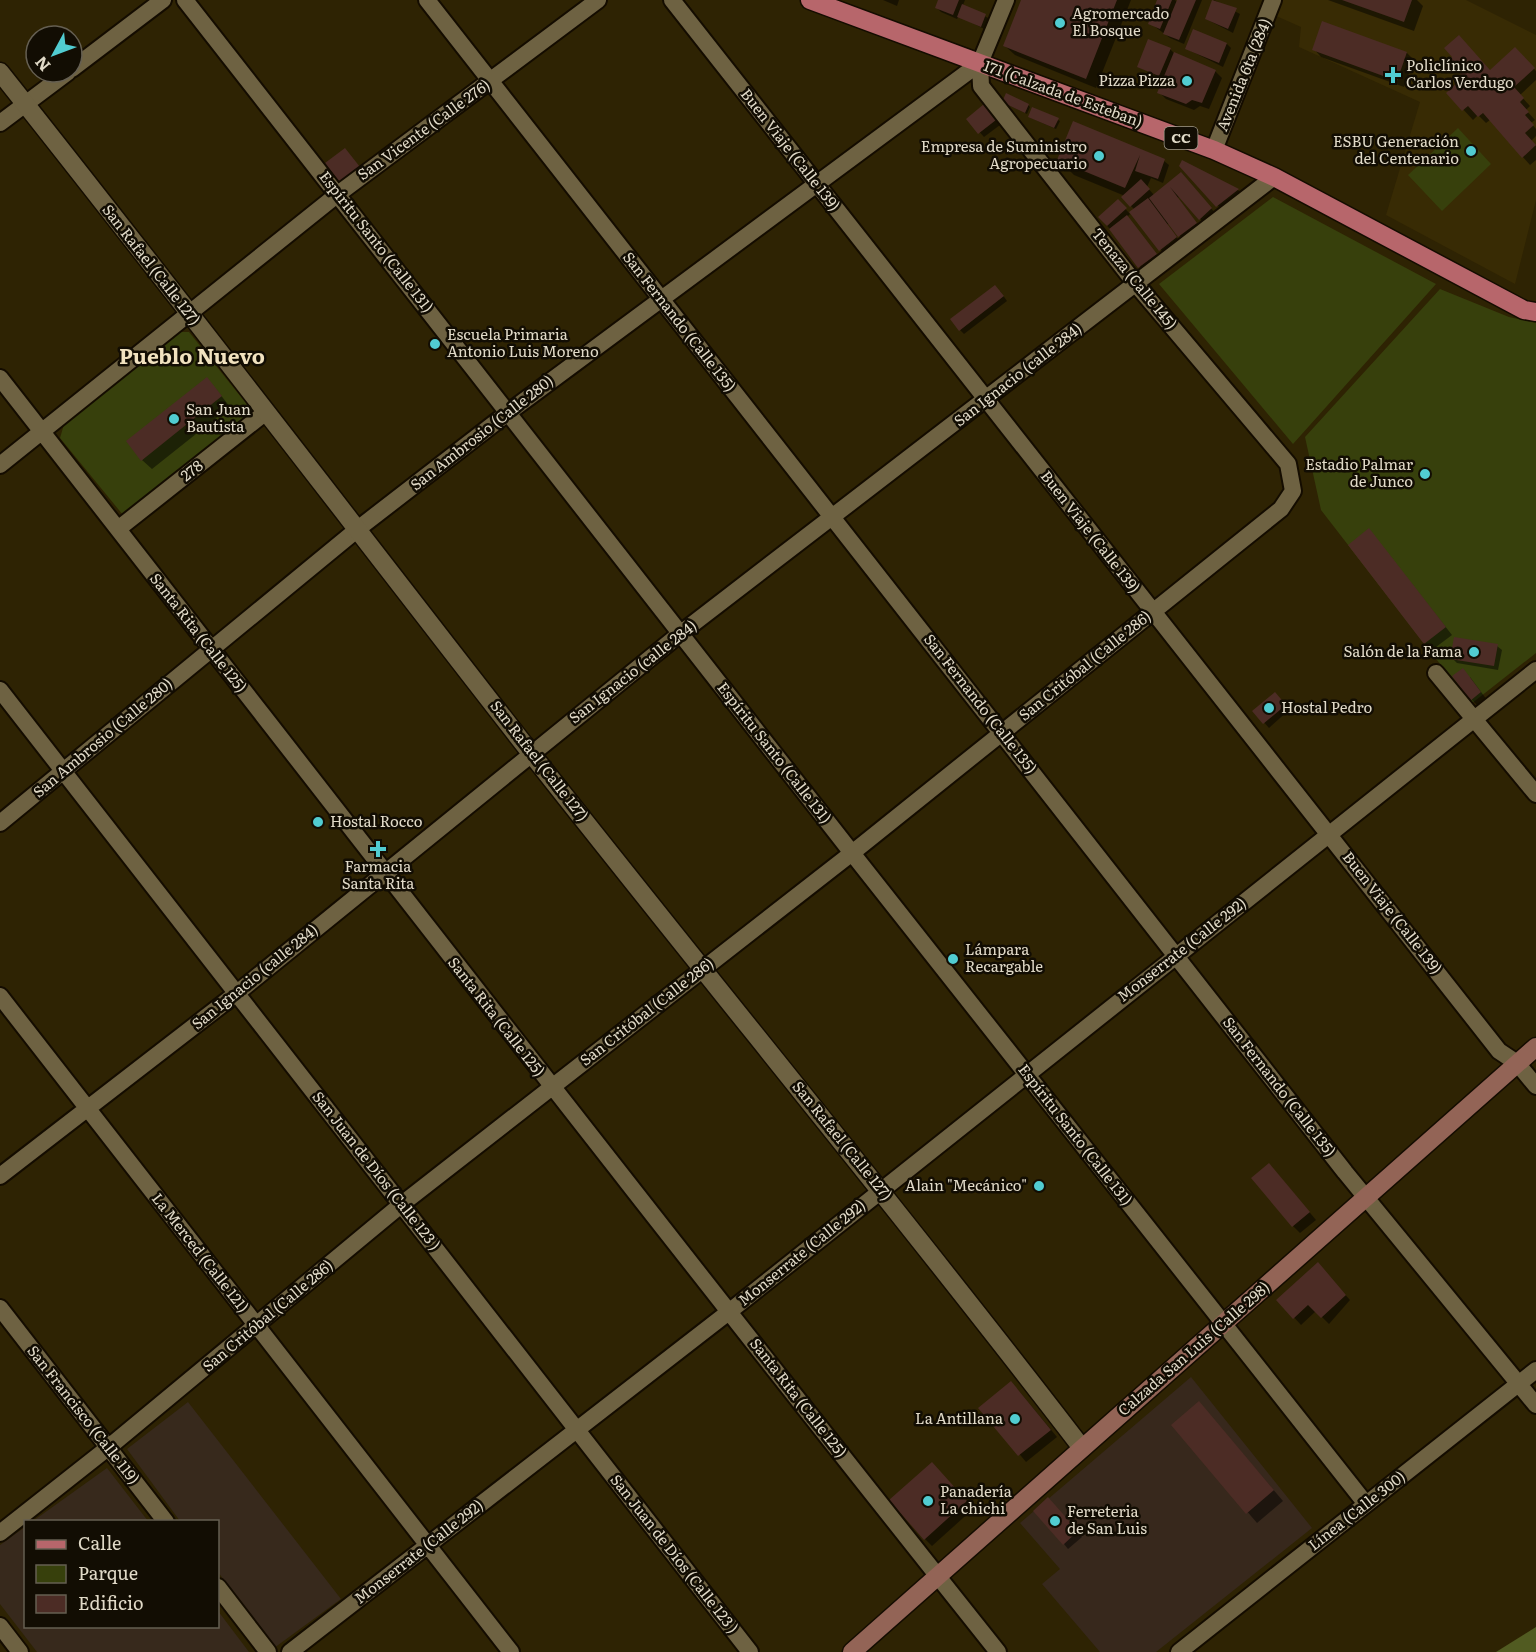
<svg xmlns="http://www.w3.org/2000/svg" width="1536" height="1652" viewBox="0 0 1536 1652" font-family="Literata,serif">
<rect width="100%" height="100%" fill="#2e2303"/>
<path fill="#37281c" d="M1191,1377l121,151 -156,124h-56l-58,-68 18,-15 -40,-46z"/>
<path fill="#37291c" d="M188,1402l153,197 -67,49 -56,-76v-50l-38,-1 -53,-72z
M107,1468l41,53h-115z
M25,1527l1,99h192v-15l31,41h-212l-37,-48v-59z"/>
<path fill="#382b04" d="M1280,0h186l70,35v165l-21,84 -129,-69 34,-113 -121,-55 2,-20 -27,-12z"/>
<path fill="#37400c" d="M1458,128l33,36 -49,47 -34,-36z
M1273,197l163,87 -143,160 -134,-160z
M1440,289l69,28 27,6v330l-65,51 -150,-194 -16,-73z
M176,332h13l64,80 -130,103 -63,-77 5,-17z"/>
<path fill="#515b21" d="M1536,1627v25h-40z"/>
<path fill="#0007" d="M883,0h16l-2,6z
M940,0h25l-2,5 27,14 -4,11 -27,-14 -2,3 -16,-7 -4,-4z
M1023,0h108l-35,88 -81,-33 -10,-9z
M1159,0h16l3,3 1,-3h23l-18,44 -14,-6 -20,-15z
M1214,0l26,14 -7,19 -27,-14z
M1328,0h89l6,6 -9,25z
M1227,44l4,4 -8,19 -36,-18z
M1170,49l5,5 40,17 7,7 -13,31 -9,-3 -6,4 -28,-11 -7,-7 5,-12 -26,-14z
M1314,49l93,4 7,7 -10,27 -83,-30z
M1522,56l14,15v9l-16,15 10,11 -4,4 9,10 -4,3 5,6v7l-5,5 5,5v14l-6,5 -40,-45 -4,3 -8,-8 -5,5 -25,-27z
M1003,102l25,3 2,2 -3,7z
M988,111l12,14 -16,12 -16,-18z
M1031,118l27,2 2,1 -4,8z
M1074,123l90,38 5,4 -6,18 -12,-5 -4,9 7,8 32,-16 30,35 -12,9 -25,-26 -2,1 23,30 -16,12 -15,-17 -2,2 14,18 -16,12 -33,-42 3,-3 -12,-12 2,-2 -51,-21 -15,-15z
M1183,162l55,28 4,4 -20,16 -42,-44z
M1118,201l12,13 -3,3 33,42 -16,12 -44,-54z
M1000,291l7,10 -43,33 -4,-4z
M216,389l14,18 -78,62 -10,-9z
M1369,530l83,105 -20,15 -7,-7z
M1497,646l5,4 -4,20 -41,-7 -5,-5z
M1470,677l17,23 -8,7 -7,-7z
M1279,699l10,11 -20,18 -15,-17z
M1276,1172l40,48 -16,13 -7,-7z
M1322,1269l28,31 -21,24 -13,-13 -15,14 -23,-25z
M1018,1390l39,47 -31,25 -45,-54z
M1208,1413l75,88 -26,22 -84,-98z
M939,1471l34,38 -41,37 -7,-7z
M1053,1504l29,33 -14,12 -4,-5z"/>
<path fill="#4c2c25" d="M938,0h21l-6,15 -18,-7z
M1021,0h96l-31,79 -83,-33z
M1157,0h15l-12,29 -12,-5z
M1177,0h19l-17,40 -16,-6z
M1212,0l25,8 -9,21 -23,-10z
M1342,0h70l-8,22z
M962,4l24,10 -5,13 -24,-10z
M1322,21l85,31 -10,29 -85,-31z
M1193,29l34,14 -8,20 -34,-14z
M1459,35l31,35 25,-23 20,21 -21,19 10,11 -4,4 9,10 -4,3 9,10 -9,8 11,12 -14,13 -39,-45 -5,4 -10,-11 -6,5 -16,-18 17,-16 -15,-17 4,-3 -8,-9z
M1148,39l23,9 -12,28 -22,-9z
M1174,52l42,18 -14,33 -10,-3 -6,4 -29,-11z
M1006,93l23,11 -4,9 -23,-11z
M984,104l12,16 -18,14 -12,-15z
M1032,107l27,11 -5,10 -26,-11z
M1073,121l92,38 -7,20 -23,-8 5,-16 -15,33 -68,-28z
M345,148l15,19 -20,16 -15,-20z
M1182,160l57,29 -23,18 -37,-41z
M1181,172l31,36 -13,12 -29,-33 27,36 -19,14 -29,-39z
M1141,179l9,10 -20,18 -9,-10z
M1148,198l29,39 -18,14 -30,-39z
M1118,199l9,9 -20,18 -9,-9z
M1127,215l30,39 -19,14 -29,-39z
M995,285l9,11 -45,35 -9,-12z
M207,377l15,19 -81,65 -15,-20z
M1369,528l77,99 -22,17 -76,-99z
M1454,637l44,7 -4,22 -44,-7z
M1463,668l18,24 -11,9 -18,-25z
M1275,692l11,13 -23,19 -11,-13z
M1269,1163l41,49 -18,15 -41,-49z
M1318,1262l28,33 -25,23 -13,-13 -15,14 -17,-19z
M1011,1381l40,49 -33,26 -40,-48z
M1199,1401l75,89 -28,24 -75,-89z
M932,1462l35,39 -43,39 -35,-40z
M1048,1497l30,34 -15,14 -30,-34z"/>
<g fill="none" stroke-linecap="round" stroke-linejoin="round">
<g stroke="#140c00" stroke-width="20">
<path id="minor" d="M185,0l667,853 514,651
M427,0l918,1172 191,233
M672,0l827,1051 18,12 19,23
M72,69l91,-69
M0,123l68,-51
M1214,150l59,-150
M0,378c332,425 662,852 998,1274
M0,465l338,-271 260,-194
M118,529l148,-117
M1436,673l100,121
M0,690l750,962
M0,823l359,-295 150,-116 471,-349
M0,996l511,656
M0,1176l237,-183 444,-360 593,-456
M0,1308l166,214
M0,1533l109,-86 293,-243 450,-351 429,-344 12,-18 -5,-27 -153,-181 -154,-197 -1,-23 26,-63
M218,1587l50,65
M0,1626l20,26
M290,1652l440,-341 806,-641
M1179,1652l357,-282"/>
</g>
<g stroke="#140c00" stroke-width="21">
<path id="tertiary" d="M0,72c179,225 353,453 530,680 183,233 372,461 552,696"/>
</g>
<g stroke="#140c00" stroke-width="21">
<path id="secondary" d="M852,1652l684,-605"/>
</g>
<g stroke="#140c00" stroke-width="21">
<path id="primary" d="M810,0l404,150 60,27 250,133 12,2"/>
</g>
<use href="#minor" stroke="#6e6242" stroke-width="16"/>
<use href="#tertiary" stroke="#6e6242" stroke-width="18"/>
<use href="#secondary" stroke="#936456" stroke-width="18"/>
<use href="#primary" stroke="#b7666b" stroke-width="18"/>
</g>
<g fill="#51ccd1" stroke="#120d03" stroke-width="2">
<circle cx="1060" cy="23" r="6"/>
<path d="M1390 66h6v6h6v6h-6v6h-6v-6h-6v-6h6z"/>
<circle cx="1187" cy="81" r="6"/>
<circle cx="1471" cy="151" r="6"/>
<circle cx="1099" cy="156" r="6"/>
<circle cx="435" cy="344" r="6"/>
<circle cx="174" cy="419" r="6"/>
<circle cx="1425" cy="474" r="6"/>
<circle cx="1474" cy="652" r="6"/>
<circle cx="1269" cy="708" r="6"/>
<circle cx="318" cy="822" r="6"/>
<path d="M375 840h6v6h6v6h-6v6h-6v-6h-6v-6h6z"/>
<circle cx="953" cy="959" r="6"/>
<circle cx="1039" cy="1186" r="6"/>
<circle cx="1015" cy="1419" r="6"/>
<circle cx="928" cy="1501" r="6"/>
<circle cx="1055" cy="1521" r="6"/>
</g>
<g text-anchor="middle" stroke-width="5" stroke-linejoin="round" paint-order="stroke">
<rect fill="#120d03" stroke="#a39c8d" stroke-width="1.5" x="1164.5" y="127" width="33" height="22" rx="4.5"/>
<g font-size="14" font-weight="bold" fill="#e1dac8">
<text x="1181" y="143">CC</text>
</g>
<g font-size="15" fill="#e1dac8" stroke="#120d03" text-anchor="start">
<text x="1072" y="19">Agromercado<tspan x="1072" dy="17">El Bosque</tspan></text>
<text x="1406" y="71">Policlínico<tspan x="1406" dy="17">Carlos Verdugo</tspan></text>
<text x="1175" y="86" text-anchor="end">Pizza Pizza</text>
<text x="1459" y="147" text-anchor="end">ESBU Generación<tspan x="1459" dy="17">del Centenario</tspan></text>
<text x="1087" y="152" text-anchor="end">Empresa de Suministro<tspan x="1087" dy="17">Agropecuario</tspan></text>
<text x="447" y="340">Escuela Primaria<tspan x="447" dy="17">Antonio Luis Moreno</tspan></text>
<text x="186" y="415">San Juan<tspan x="186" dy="17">Bautista</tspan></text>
<text x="1413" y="470" text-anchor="end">Estadio Palmar<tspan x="1413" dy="17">de Junco</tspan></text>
<text x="1462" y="657" text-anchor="end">Salón de la Fama</text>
<text x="1281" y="713">Hostal Pedro</text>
<text x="330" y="827">Hostal Rocco</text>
<text x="378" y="872" text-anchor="middle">Farmacia<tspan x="378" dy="17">Santa Rita</tspan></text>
<text x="965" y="955">Lámpara<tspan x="965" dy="17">Recargable</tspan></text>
<text x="1027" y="1191" text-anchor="end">Alain "Mecánico"</text>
<text x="1003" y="1424" text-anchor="end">La Antillana</text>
<text x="940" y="1497">Panadería<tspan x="940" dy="17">La chichi</tspan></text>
<text x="1067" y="1517">Ferreteria<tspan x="1067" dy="17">de San Luis</tspan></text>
</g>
<g font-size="15" fill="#e1dac8" stroke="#120d03">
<text transform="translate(1244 75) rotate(-68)" y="5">Avenida 6ta (284)</text>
<text transform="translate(1063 94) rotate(20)" y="5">171 (Calzada de Esteban)</text>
<text transform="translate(424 130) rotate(-36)" y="5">San Vicente (Calle 276)</text>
<text transform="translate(790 150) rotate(52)" y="5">Buen Viaje (Calle 139)</text>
<text transform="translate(376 242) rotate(52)" y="5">Espíritu Santo (Calle 131)</text>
<text transform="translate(151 265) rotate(52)" y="5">San Rafael (Calle 127)</text>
<text transform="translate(1134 279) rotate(51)" y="5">Tenaza (Calle 145)</text>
<text transform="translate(679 322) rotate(52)" y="5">San Fernando (Calle 135)</text>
<text transform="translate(1018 375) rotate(-38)" y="5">San Ignacio (calle 284)</text>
<text transform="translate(482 433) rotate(-38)" y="5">San Ambrosio (Calle 280)</text>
<text transform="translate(192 471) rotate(-38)" y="5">278</text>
<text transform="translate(1090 532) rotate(52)" y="5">Buen Viaje (Calle 139)</text>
<text transform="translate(198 633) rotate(52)" y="5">Santa Rita (Calle 125)</text>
<text transform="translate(1085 666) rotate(-39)" y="5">San Critóbal (Calle 286)</text>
<text transform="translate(633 672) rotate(-38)" y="5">San Ignacio (calle 284)</text>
<text transform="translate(980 704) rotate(52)" y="5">San Fernando (Calle 135)</text>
<text transform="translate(103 738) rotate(-40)" y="5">San Ambrosio (Calle 280)</text>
<text transform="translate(774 753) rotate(52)" y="5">Espíritu Santo (Calle 131)</text>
<text transform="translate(539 761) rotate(52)" y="5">San Rafael (Calle 127)</text>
<text transform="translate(1392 913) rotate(52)" y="5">Buen Viaje (Calle 139)</text>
<text transform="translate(1182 950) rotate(-38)" y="5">Monserrate (Calle 292)</text>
<text transform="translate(255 977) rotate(-39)" y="5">San Ignacio (calle 284)</text>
<text transform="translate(647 1012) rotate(-38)" y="5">San Critóbal (Calle 286)</text>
<text transform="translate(496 1017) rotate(52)" y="5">Santa Rita (Calle 125)</text>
<text transform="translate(1279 1087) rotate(52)" y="5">San Fernando (Calle 135)</text>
<text transform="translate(1075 1135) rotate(52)" y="5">Espíritu Santo (Calle 131)</text>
<text transform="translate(842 1141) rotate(51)" y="5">San Rafael (Calle 127)</text>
<text transform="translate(376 1171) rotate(52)" y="5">San Juan de Díos (Calle 123 )</text>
<text transform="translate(200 1253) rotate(52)" y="5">La Merced (Calle 121)</text>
<text transform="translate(802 1253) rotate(-39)" y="5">Monserrate (Calle 292)</text>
<text transform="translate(268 1316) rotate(-40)" y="5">San Critóbal (Calle 286)</text>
<text transform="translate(1194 1349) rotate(-41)" y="5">Calzada San Luis (Calle 298)</text>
<text transform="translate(798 1398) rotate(52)" y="5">Santa Rita (Calle 125)</text>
<text transform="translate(83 1415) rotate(52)" y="5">San Francisco (Calle 119)</text>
<text transform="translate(1357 1511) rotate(-38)" y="5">Línea (Calle 300)</text>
<text transform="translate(419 1552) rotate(-38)" y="5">Monserrate (Calle 292)</text>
<text transform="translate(674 1554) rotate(52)" y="5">San Juan de Díos (Calle 123 )</text>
</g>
<g font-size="21" font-weight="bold" fill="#f1e2bf" stroke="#120d03">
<text x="192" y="364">Pueblo Nuevo</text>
</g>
</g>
<rect x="24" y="1520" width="195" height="108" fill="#120d03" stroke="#655f52" stroke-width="1.5"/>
<rect x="36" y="1540" width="30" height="9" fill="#b7666b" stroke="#655f52" stroke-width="1.5"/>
<text x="78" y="1550" font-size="18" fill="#e1dac8">Calle</text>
<rect x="36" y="1565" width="30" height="18" fill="#37400c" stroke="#655f52" stroke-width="1.5"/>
<text x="78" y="1580" font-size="18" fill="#e1dac8">Parque</text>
<rect x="36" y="1595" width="30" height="18" fill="#4c2c25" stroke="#655f52" stroke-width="1.5"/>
<text x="78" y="1610" font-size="18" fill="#e1dac8">Edificio</text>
<g transform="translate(54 54) rotate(229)"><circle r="28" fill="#120d03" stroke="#655f52" stroke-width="1.5"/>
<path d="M0-4.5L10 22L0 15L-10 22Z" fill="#51ccd1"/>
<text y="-9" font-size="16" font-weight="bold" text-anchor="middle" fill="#e1dac8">N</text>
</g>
</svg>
